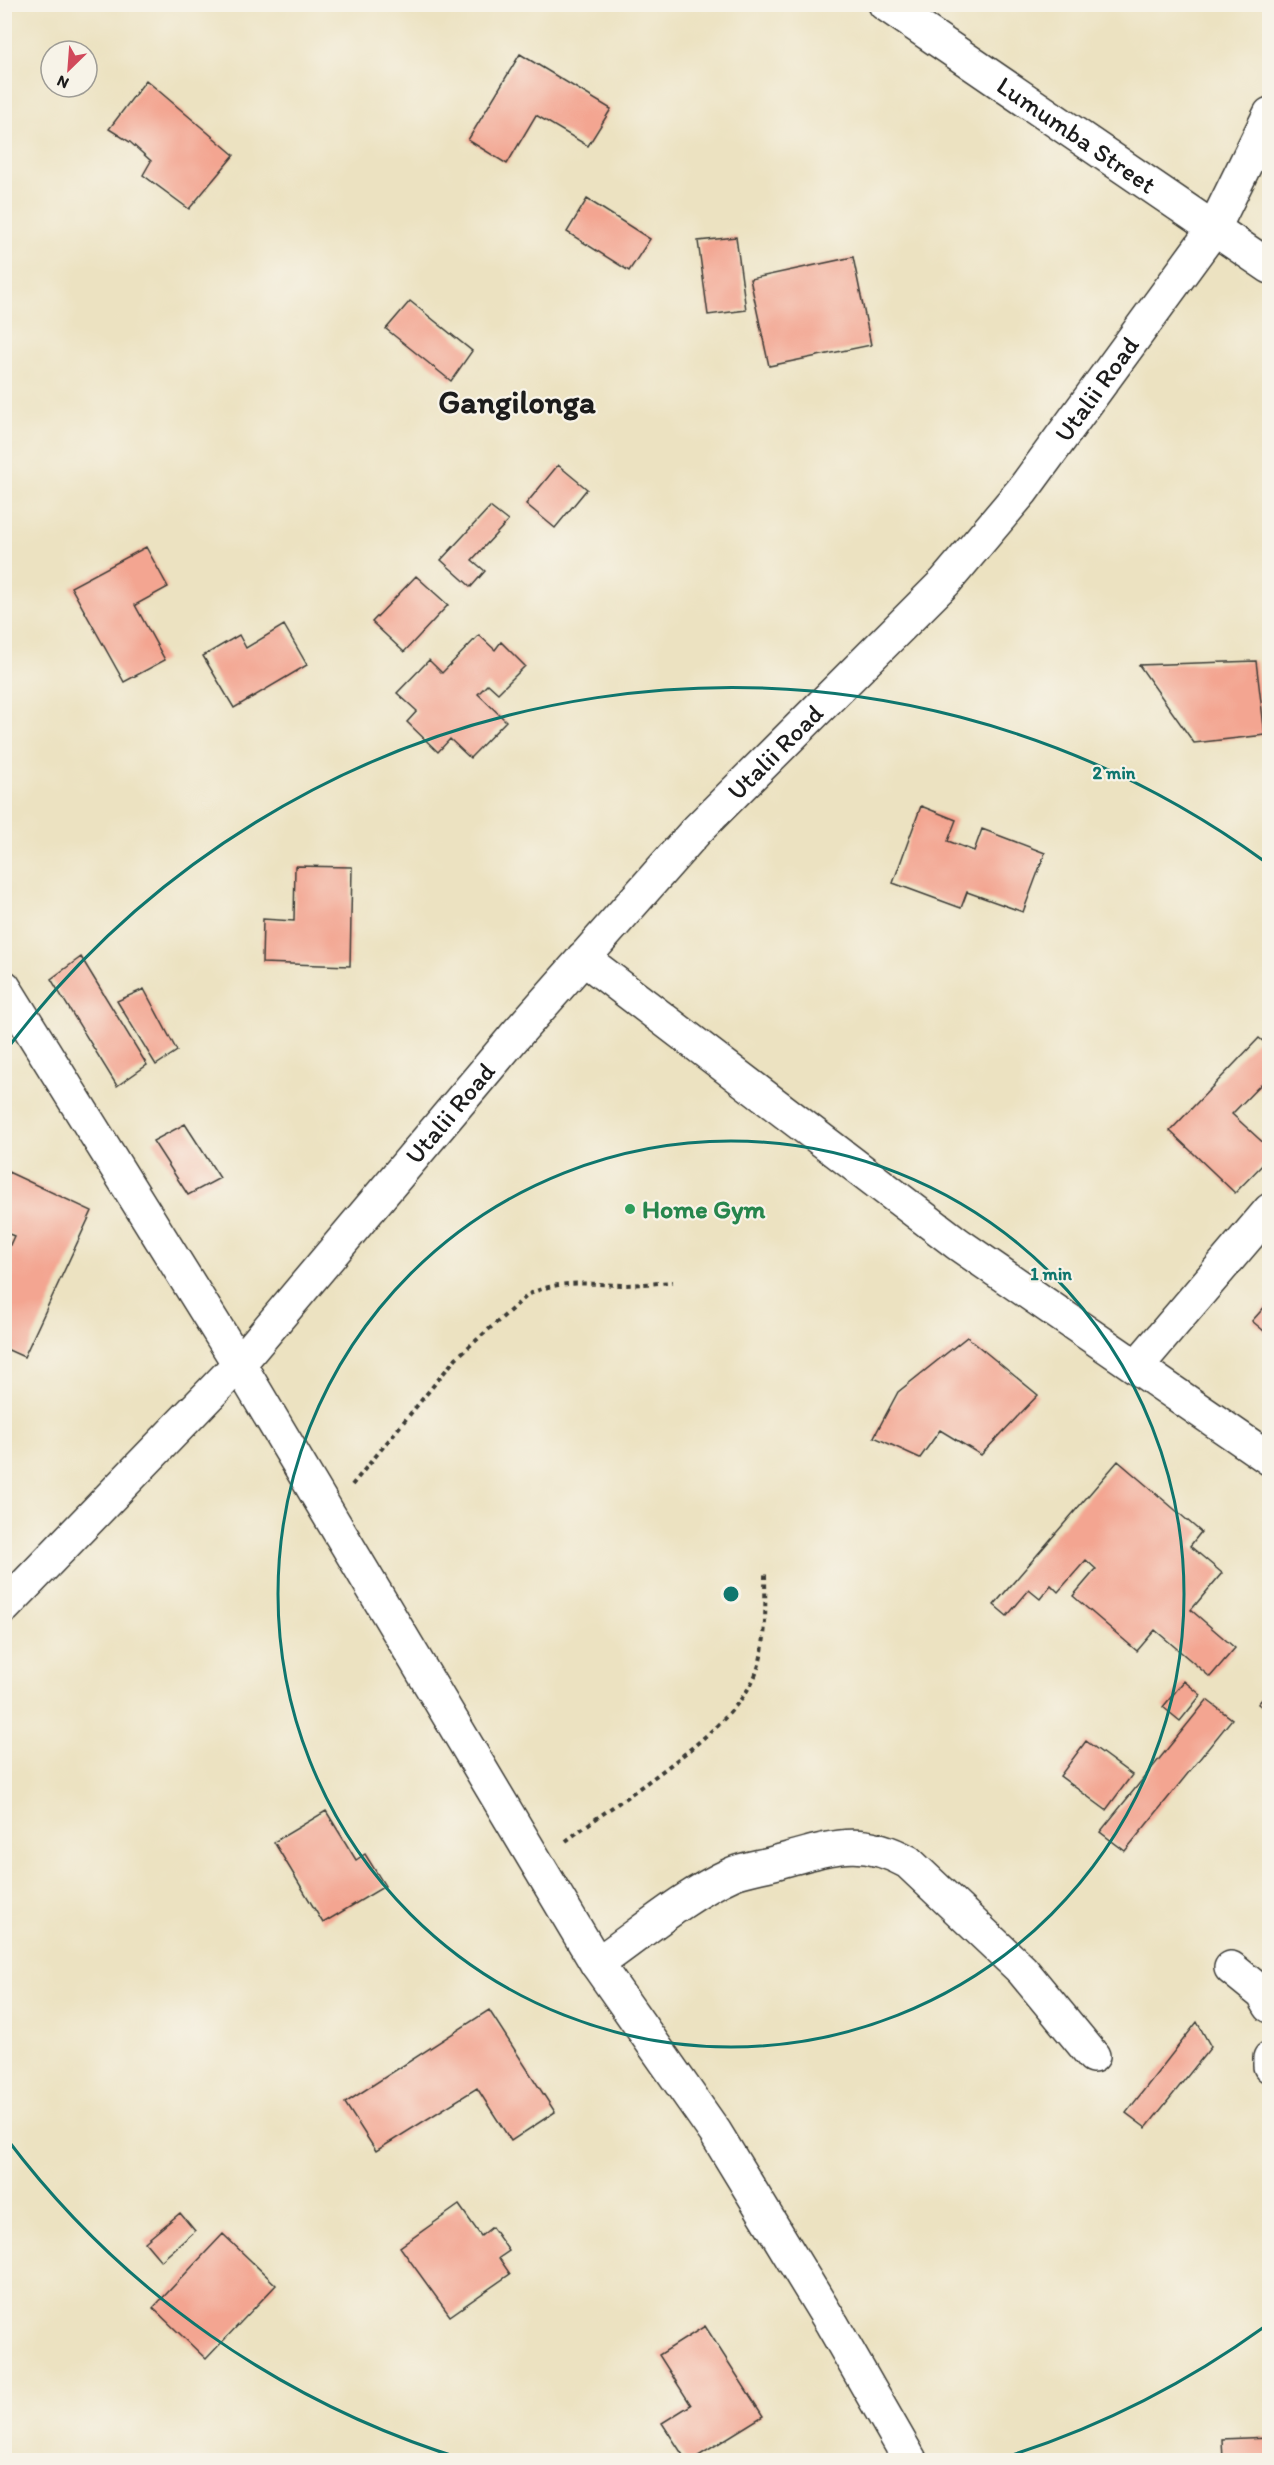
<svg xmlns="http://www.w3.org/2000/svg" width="1274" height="2465" viewBox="0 0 1274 2465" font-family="Itim,sans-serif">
<rect width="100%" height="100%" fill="#f7f3e8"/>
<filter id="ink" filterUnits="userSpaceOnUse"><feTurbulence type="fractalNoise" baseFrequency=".0167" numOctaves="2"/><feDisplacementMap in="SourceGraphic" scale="12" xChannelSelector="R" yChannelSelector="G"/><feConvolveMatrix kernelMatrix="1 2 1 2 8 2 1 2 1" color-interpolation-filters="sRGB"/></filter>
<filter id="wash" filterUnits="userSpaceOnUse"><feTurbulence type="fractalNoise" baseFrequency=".008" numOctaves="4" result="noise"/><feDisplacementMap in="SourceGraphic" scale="24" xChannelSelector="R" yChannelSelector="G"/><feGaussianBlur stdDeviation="1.35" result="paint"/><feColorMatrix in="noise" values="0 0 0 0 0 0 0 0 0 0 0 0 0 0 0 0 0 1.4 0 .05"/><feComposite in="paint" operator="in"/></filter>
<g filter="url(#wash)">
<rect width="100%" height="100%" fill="#ece2c1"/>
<g id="blocks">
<path fill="#f3a591" d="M520,54l91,55 -23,37 -52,-31 -29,49 -39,-24z
M146,80l88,75 -45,54 -46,-34 8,-14 -21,-19 -21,-13z
M587,199l63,40 -21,32 -62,-39z
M736,237l10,73 -38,5 -10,-74z
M853,257l18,88 -102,21 -19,-87z
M410,301l62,50 -21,30 -65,-52z
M558,465l29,24 -32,39 -29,-24z
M490,507l18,14 -36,39 13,11 -14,16 -30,-27z
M146,547l22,40 -33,18 30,55 -41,22 -53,-95z
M416,576l32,29 -44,47 -32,-30z
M284,625l23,40 -73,43 -31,-52 36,-21 7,13z
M479,635l16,15 6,-8 24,24 -27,27 -10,-9 -10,10 28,27 -36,37 -20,-19 -12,13 -31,-30 10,-11 -20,-18 32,-33 13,13z
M1256,661l9,74 -71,8 -55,-78z
M921,806l35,14 -8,21 26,10 8,-22 63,24 -22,59 -56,-20 -6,16 -68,-25z
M295,866l57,1 -2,99 -88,-3 1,-44 31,2z
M81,957l66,108 -30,21 -66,-107z
M144,989l33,62 -21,14 -39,-64z
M1259,1038l11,9v28l-38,39 38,35v8l-35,36 -65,-62z
M185,1124l35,54 -32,17 -35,-54z
M4,1170l88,41 -68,146 -20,-9v-90l10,-22 -10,-4z
M1270,1301v35l-18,-15z
M967,1337l71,58 -57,60 -41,-25 -20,28 -46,-21 24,-45z
M1118,1461l83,71 -11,14 32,27 -31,37 44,38 -25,29 -55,-47 -18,21 -64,-55 23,-27 -10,-9 -28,32 -7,-7 -11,14 -11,-9 -22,26 -13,-11z
M1184,1681l17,14 -21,26 -17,-14z
M1270,1690v23l-12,-9z
M1207,1700l25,19 -107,132 -25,-19z
M1086,1741l46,34 -26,35 -46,-34z
M326,1811l30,49 9,-6 20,32 -62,37 -49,-81z
M489,2010l66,102 -44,29 -34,-53 -101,63 -31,-48z
M1197,2022l14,25 -65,81 -20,-15z
M459,2205l22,31 11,-9 17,24 -10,7 11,16 -60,42 -50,-69z
M180,2213l15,18 -34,30 -16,-19z
M223,2234l53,51 -70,74 -53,-51z
M705,2326l58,90 -71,44h-6l-24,-37 29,-18 -32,-50z
M1270,2437v23h-47l-1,-21z"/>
</g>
</g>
<g filter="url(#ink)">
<use href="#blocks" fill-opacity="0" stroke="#3b3a35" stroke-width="1.5"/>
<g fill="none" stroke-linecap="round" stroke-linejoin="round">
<g stroke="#3b3a35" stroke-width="36">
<g id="minor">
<path id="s1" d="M885,4l385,263"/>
<path d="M583,958l375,286 312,215"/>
<path d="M4,987l235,377 358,600 118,168 117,192 78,136"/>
<path d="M1137,1366l133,-156"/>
<path id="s2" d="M4,1607l235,-243 275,-327 182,-206 249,-249 77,-91 191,-261 57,-116"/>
<path d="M597,1964c42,-29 88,-69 135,-90 14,-6 33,-8 49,-13 50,-13 79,-26 127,1l114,108 71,86"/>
<path d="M1231,1968l32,26 7,12"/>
<path d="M1270,2058v8"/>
</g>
</g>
<path stroke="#3b3a35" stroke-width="4" stroke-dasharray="4.5 4.5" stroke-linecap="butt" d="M352,1485l104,-127 72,-63c30,-16 60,-11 93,-10 17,0 35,-2 52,-3
M566,1841c52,-41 164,-107 189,-165 13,-31 10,-72 10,-105"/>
<use href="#minor" stroke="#fff" stroke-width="33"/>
</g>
</g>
<g fill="none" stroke="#0f766e" stroke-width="3">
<circle cx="731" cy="1594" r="453"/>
<path d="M1264 2327A906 906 0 0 1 996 2460M466 2460A906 906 0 0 1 7 2139M7 1049A906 906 0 0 1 1264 861"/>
</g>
<circle fill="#2e9e5b" stroke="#f7f3e8" stroke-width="2" cx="630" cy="1209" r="6"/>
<g text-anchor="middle" stroke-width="4.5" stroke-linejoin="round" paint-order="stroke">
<g font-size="26" fill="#1c1c1c" stroke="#f7f3e8">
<text dy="9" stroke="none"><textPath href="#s1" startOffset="232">Lumumba Street</textPath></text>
<text dy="9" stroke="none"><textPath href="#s2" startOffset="1638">Utalii Road</textPath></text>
<text dy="9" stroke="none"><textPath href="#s2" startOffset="1152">Utalii Road</textPath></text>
<text dy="9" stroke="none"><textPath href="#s2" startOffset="666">Utalii Road</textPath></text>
</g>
<g font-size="26" font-weight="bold" fill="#27864d" stroke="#f7f3e8" text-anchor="start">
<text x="642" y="1218">Home Gym</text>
</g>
<g font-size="32" font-weight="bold" fill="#1c1c1c" stroke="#f7f3e8">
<text x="517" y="413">Gangilonga</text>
</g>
</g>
<circle cx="731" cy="1594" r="9" fill="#0f766e" stroke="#f7f3e8" stroke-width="3"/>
<g font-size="18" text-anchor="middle" font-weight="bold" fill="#0f766e" stroke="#f7f3e8" stroke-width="4.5" stroke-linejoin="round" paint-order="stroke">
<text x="1114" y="779">2 min</text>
<text x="1051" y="1280">1 min</text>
</g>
<rect width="1274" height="2465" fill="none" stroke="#f7f3e8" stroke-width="24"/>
<g transform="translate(69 69) rotate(205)"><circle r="28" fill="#f7f3e8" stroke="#9f9d96" stroke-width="1.5"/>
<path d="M0-4.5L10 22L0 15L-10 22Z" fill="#d1495b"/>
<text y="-9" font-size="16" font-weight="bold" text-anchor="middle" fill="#1c1c1c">N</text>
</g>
</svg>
